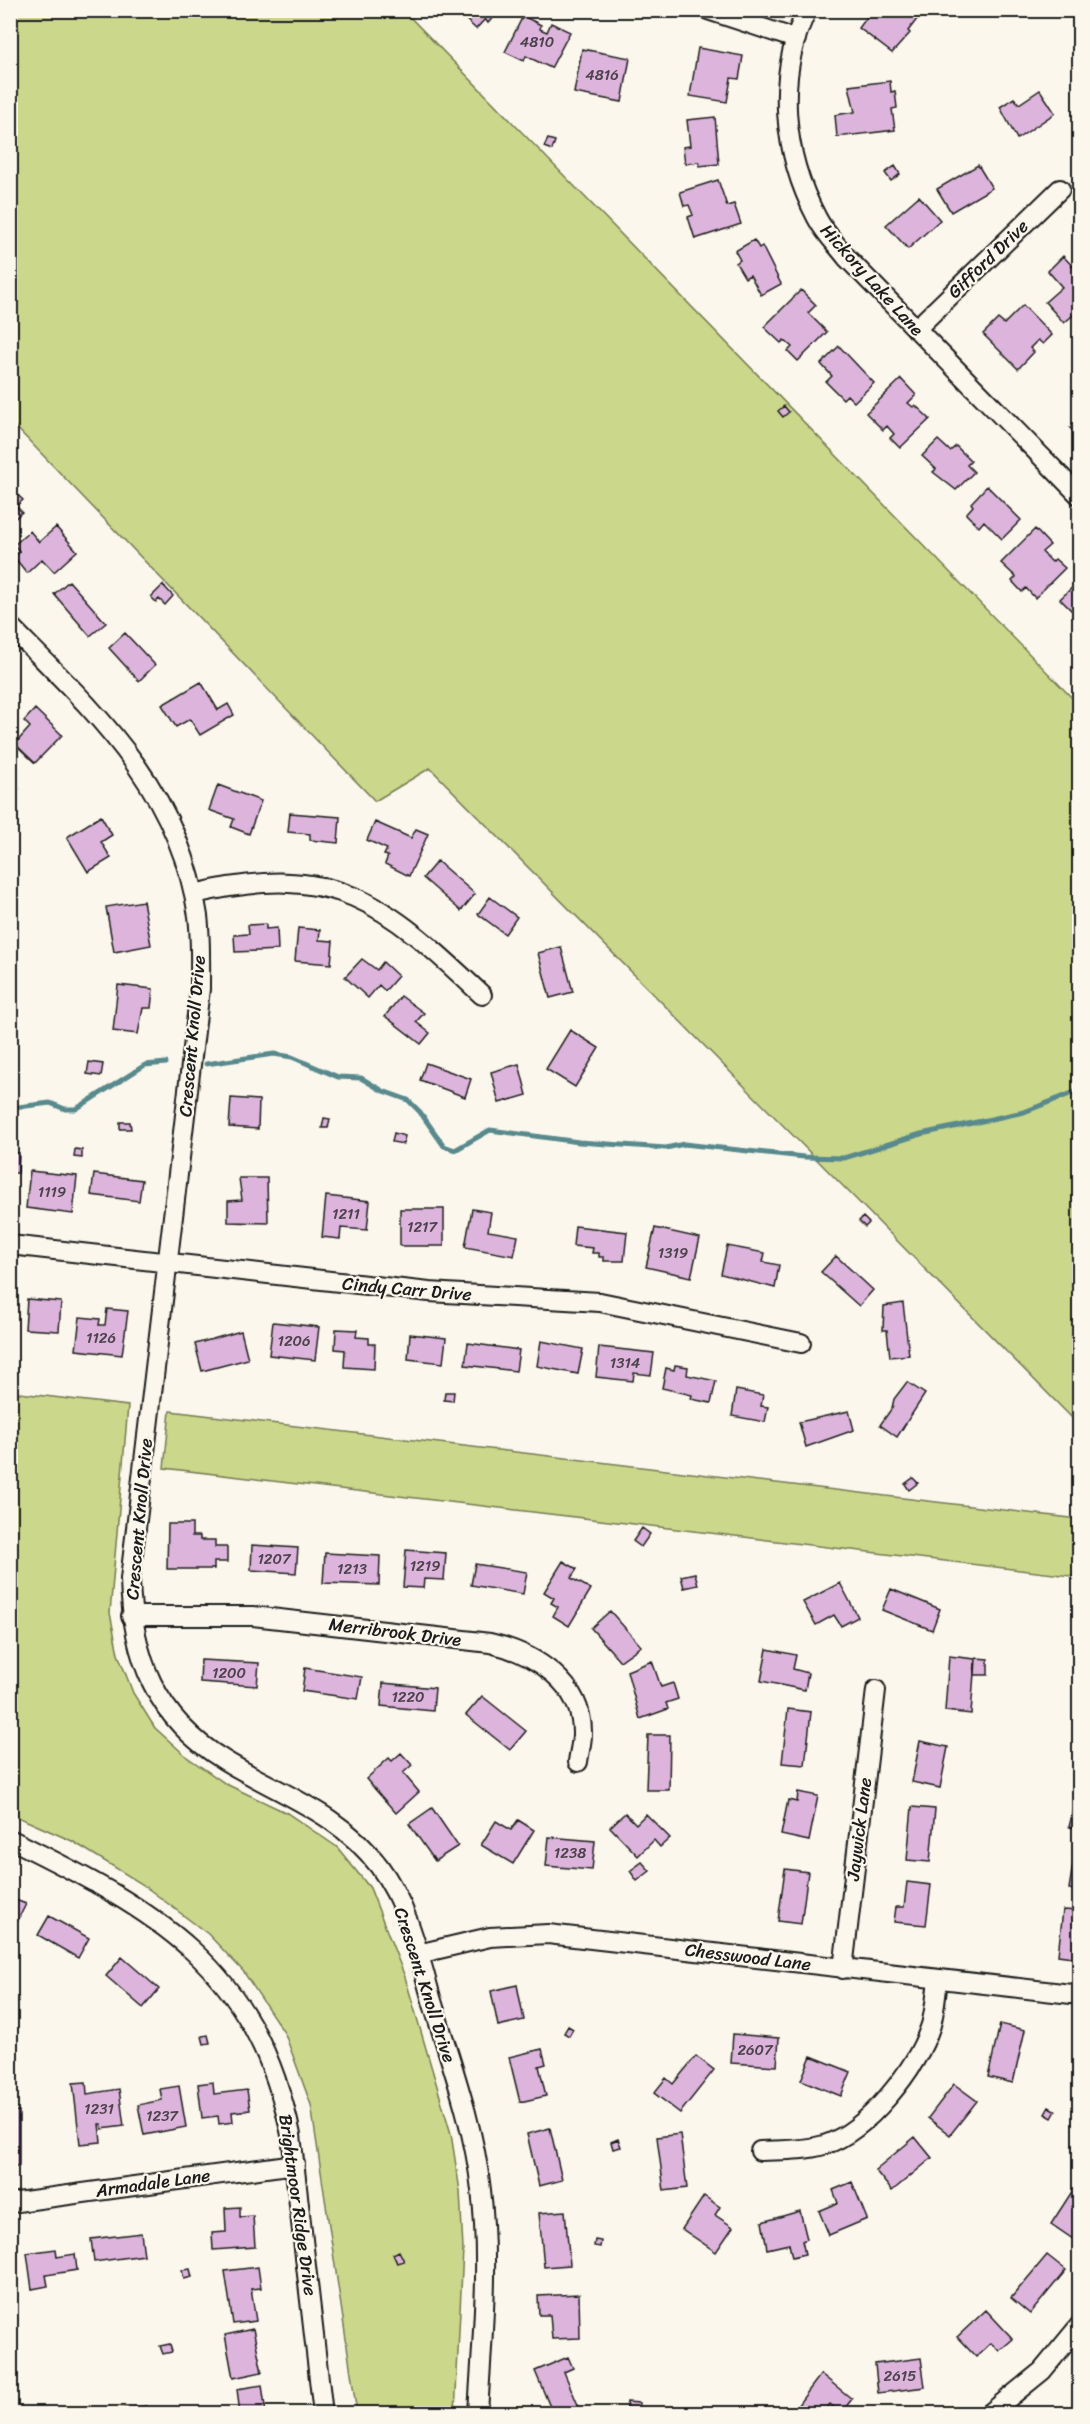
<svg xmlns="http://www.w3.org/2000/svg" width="1090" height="2424" viewBox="0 0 1090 2424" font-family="Sriracha,sans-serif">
<rect width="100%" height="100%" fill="#fbf7ec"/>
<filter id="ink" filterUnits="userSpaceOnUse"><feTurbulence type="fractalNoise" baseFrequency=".0167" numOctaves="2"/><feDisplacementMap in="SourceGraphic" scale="12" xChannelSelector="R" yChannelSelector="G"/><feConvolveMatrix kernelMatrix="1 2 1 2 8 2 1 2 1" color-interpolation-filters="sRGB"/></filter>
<g filter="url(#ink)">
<path fill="#cbd78a" stroke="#747a53" stroke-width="1.5" d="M11,11h393l675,694v720l-649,-657 -55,33 -364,-379z
M11,1392l117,14 -18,207 8,41 15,39 22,35 32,29 39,27 61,29 50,34 33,41 35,89 46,157 9,57 3,58 -8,164h-98l-46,-308 -26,-71 -42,-63 -35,-37 -66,-50 -70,-43 -61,-27z
M170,1411l909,108v58l-915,-109z"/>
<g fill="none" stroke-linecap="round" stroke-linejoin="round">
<path stroke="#58898d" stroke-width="5" d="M206,1064l68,-10 18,3 46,20 23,1 22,13 25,9 12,12 24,34 11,4 35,-20 89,12 72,5 15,1 18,-4 120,13 40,1 77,-24 103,-22 56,-22
M10,1108l40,-5 15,6h11l69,-44 21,-2"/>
</g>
<path fill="#dcb4dc" stroke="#1c1c1c" stroke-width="1.5" d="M468,10h32l-12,13 -3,-4 -9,10 -13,-12z
M872,10h44l5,4 -13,17 2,2 -18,20 -33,-25z
M523,16l18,9 -1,4 7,3 4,-9 19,9 -19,36 -25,-12 -2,5 -19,-9z
M698,48l45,8 -4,23 -8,-1 -4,24 -37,-6z
M582,49l48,9 -8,44 -48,-9z
M890,81l1,11 4,-1 2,17 -5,1 3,21 -58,7 -2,-22 20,-3 -6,-26z
M1040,90l15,23 -38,26 -17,-32 14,-9 5,6z
M715,117l4,47 -20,2v-4l-14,2 -2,-17 7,-1 -3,-26z
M548,139l7,2 -3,9 -8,-3z
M978,165l14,23 -41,24 -14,-23z
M895,166l5,8 -9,7 -6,-8z
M718,180l9,26 7,-2 7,20 -46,15 -7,-22 5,-2 -4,-10 -5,1 -4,-14z
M919,196l21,24 -32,29 -22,-24z
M754,240l5,8 3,-2 19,38 -20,11 -11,-20 -5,3 -9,-15 4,-3 -5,-9z
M1063,256l17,18v35l-16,14 -19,-21 17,-15 -14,-16z
M801,290l15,15 -8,8 19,19 -29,29 -10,-10 4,-4 -8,-7 -3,3 -17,-16z
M1023,305l29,30 -9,9 -5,-4 -8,8 4,4 -16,17 -35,-35 15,-15 6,5z
M839,346l35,37 -20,19 -7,-7 -4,4 -17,-17 6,-6 -11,-12z
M901,379l15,16 -8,8 5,4 2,-2 15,14 -30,29 -10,-10 4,-4 -7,-8 -4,4 -17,-17z
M784,406l5,6 -6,5 -5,-6z
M1080,420v18l-10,-10z
M938,440l12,11 6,-5 15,15 -4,4 7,7 -18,18 -23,-18 3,-3 -14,-13z
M987,486l34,34 -19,19 -18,-18 -5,6 -13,-13 7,-8 -2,-3z
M10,488l13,12 -7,6 -6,-6z
M10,500l12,12 -12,11z
M56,527l21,24 -23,21 -12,-13 -15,14 -13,-16 6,-5 -6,-7 16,-14 9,11z
M1035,529l15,16 -8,7 10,10 3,-3 10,9 -30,30 -9,-10 -4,4 -10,-11 4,-4 -15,-14z
M69,581l37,42 -16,13 -36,-42z
M1077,583l3,2v38l-8,-8 2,-2 -14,-14z
M163,585l10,11 -8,9 -6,-6 -3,3 -5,-5z
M125,633l30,32 -16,16 -30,-33z
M201,682l17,28 10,-6 6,11 -34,20 -10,-16 -14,8 -14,-22z
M35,709l27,26 -27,28 -20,-19 15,-17 -6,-6z
M16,779l3,10 -7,2 -2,-10z
M218,785l43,16 -12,33 -18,-7 3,-8 -25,-9z
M290,813l50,4 -2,26 -28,-3v-6l-22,-2z
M101,816l11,19 -11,7 10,16 -23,14 -21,-35z
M375,822l36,16 5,-9 12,5 -19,42 -24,-12 3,-8 -4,-1 3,-6 -20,-9z
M437,861l38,33 -14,17 -38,-33z
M490,897l27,20 -12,17 -27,-20z
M143,901l8,44 -37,7 -8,-45z
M266,924v5l11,-1 1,22 -43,2 -1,-17 15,-1 -1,-9z
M298,928l22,2 -1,10 14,1 -2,23 -36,-3z
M561,947l12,45 -23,6 -12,-45z
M362,959l15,11 6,-8 15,14 -13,15 -6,-6 -11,13 -23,-21z
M118,985l35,4 -2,19h-8l-5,26 -25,-3z
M401,996l23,17 -8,9 14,11 -9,11 -36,-28z
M570,1030l29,18 -24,39 -29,-18z
M89,1062l14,2 -2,12 -14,-2z
M426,1063l45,16 -6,18 -45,-17z
M519,1064l8,31 -28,8 -8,-31z
M231,1098l28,2 -1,29 -29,-2z
M324,1118l6,1 -2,9h-6z
M120,1122h10l1,7h-11z
M394,1133l11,3 -2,8 -11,-2z
M75,1149l7,1v8l-8,-1z
M10,1152l9,1 -1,20h-8z
M30,1171l47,5 -4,38 -47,-6z
M94,1174l48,6 -3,21 -48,-6z
M239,1178h28l1,45 -40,-1v-21l14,-1z
M326,1196l44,5 -3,29 -26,-2 -1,11 -18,-2z
M400,1209h44v37h-44z
M472,1209l19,3 -3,19 30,5 -4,20 -49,-9z
M863,1217l6,6 -4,4 -6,-6z
M575,1226l52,6 -3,29h-20v-4h-5v-4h-7l1,-5 -20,-2z
M655,1228l45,10 -9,39 -45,-10z
M727,1246l38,7 -2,9 16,3 -4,23 -54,-14z
M836,1256l37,34 -14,16 -38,-34z
M27,1299l34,3 -2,29 -34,-2z
M903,1303l6,52 -19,2 -3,-27h-4l1,-24z
M107,1309l21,2 -6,44 -46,-5 4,-33 20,2 -1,6h6z
M273,1322l46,5 -4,33 -46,-5z
M336,1329l21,1 -1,7 13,1v6h6l-1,25 -30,-2 1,-17 -10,-1z
M241,1331l7,28 -46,12 -7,-27z
M410,1334l36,4 -3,25 -35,-4z
M541,1341l42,8 -5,25 -41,-8z
M468,1343l51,7 -3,21 -51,-6z
M599,1347l55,6 -3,22 -17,-2 -1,8 -37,-4z
M675,1365l13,2 -1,8 29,6 -5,22 -20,-4 1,-4 -30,-7 4,-20 8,2z
M907,1382l18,12 -28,43 -17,-12 12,-17 2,-9z
M736,1390l27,5 -2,11 7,1 -3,15 -33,-6z
M445,1392h9l-1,9 -9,-1z
M849,1411l5,19 -48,17 -7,-25z
M913,1478l5,5 -9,7 -4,-6z
M168,1524h24v12h8v4h15v7h12v15h-13v7h-47z
M642,1528l8,6 -9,13 -8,-6z
M252,1545l46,3 -2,25 -45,-3z
M406,1550l40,3 -2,27 -20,-1 -1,9 -20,-1z
M325,1553l55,3 -1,29 -56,-2z
M563,1561l14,8 -6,9 20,11 -22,37 -16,-10 5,-9 -7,-4 3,-5 -10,-6z
M475,1564l52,8 -4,22 -52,-9z
M695,1573l3,12 -14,3 -3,-12z
M840,1583l18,34 -17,9 -7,-11 -18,10 -13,-23z
M891,1589l49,20 -8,21 -50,-20z
M610,1611l31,35 -21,15 -29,-33z
M767,1649l29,6 -3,14 15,4 -3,17 -44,-9z
M949,1656l26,3 -4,55 -26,-3z
M976,1658l12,1v16h-13z
M201,1660l58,3 -2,23 -57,-4z
M652,1661l9,26 12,-4 5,16 -12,4 2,6 -28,10 -13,-48z
M305,1668l57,9 -4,22 -56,-8z
M383,1683l52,5 -2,23 -52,-5z
M482,1696l44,35 -16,19 -44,-35z
M788,1709l23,3 -6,53 -23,-2z
M648,1735h22l-1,55h-23z
M920,1741l28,6 -8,41 -28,-6z
M401,1753l11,12 -9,8 16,19 -23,21 -30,-34 23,-21 3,3z
M1080,1784v45l-11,-2z
M798,1792l20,4 -9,45 -28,-6 7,-35 9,2z
M912,1807l23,2 -5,53 -23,-2z
M432,1808l26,38 -23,15 -26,-37z
M625,1813l11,11 10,-10 24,24 -10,9 -6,-7 -16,16 -28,-29z
M518,1820l16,10 -21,34 -32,-19 15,-24 15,9z
M549,1837l46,4 -3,29 -46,-4z
M1076,1846l4,1v44l-11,-2z
M642,1862l8,9 -13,10 -7,-10z
M785,1869l23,3 -7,52 -23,-3z
M907,1882l24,3 -5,40 -32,-3 2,-15h8z
M10,1898l16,6 -12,24 -4,-2z
M1063,1910l17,1v47l-22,-3z
M49,1916l40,22 -11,20 -40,-23z
M122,1957l37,32 -16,19 -37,-32z
M517,1985l7,35 -26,6 -7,-35z
M1000,2024l25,6 -12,53 -25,-6z
M568,2026l5,3 -4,7 -5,-3z
M733,2034l46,4 -2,28 -46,-3z
M208,2035l2,8 -6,1 -2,-8z
M542,2049l4,15 -7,2 7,30 -26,6 -11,-45z
M696,2056l18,14 -34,43 -26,-20 12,-15 7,6z
M811,2056l40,16 -10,24 -40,-16z
M10,2061l7,10 -7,5z
M86,2082l1,12 32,-5 5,37 -22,3 -1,-5h-2l2,18 -21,2 -7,-61z
M213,2082l1,12 33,-4 3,20 -18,2 1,10 -14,2 -1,-8 -16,2 -4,-34z
M954,2084l23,17 -27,34 -22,-17z
M179,2086l7,41 -42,8 -6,-30 24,-5 -2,-11z
M1049,2107l7,4 -4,7 -7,-4z
M10,2111h9v55h-9z
M550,2128l12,52 -23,6 -12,-52z
M680,2134l7,54 -23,3 -7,-54z
M915,2137l17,21 -40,33 -17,-21z
M618,2139l3,8 -8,2 -2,-7z
M852,2182l15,37 -38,16 -10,-24 19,-8 -5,-13z
M1073,2190l7,4v36l-7,9 -22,-15z
M704,2196l16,11 -5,8 18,12 -17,25 -34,-23z
M240,2207v10l13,-1 2,31 -42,3 -1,-17 14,-1 -1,-24z
M565,2211l5,54 -26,2 -5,-54z
M800,2211l7,28 -5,2 3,13 -13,3 -3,-13 -22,5 -5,-27z
M141,2233l3,22 -50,7 -3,-23z
M595,2240l6,1 -1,6 -6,-1z
M56,2249l1,8 18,-3 2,16 -31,5 2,11 -16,3 -5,-36z
M399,2251l5,10 -7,2 -4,-9z
M1047,2255l19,15 -36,44 -19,-16z
M258,2267l3,21 -10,1 5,32 -23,3 -8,-53z
M190,2269l2,8 -8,2 -2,-9z
M579,2294l1,44 -28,1 -2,-24h-11l-1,-19z
M986,2310l27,29 -14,12 -8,-8 -15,14 -19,-20z
M253,2329l9,43 -29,6 -8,-43z
M170,2344l2,8 -9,2 -3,-8z
M568,2357l5,11 -9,4 17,40 -28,2 -18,-43z
M921,2358l4,29 -47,6 -3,-29z
M821,2374l31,25 -11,14 -11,-9 -8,10h-15l-10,-8z
M262,2385l4,29h-26l-3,-25z
M627,2402l12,1 -2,11 -12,-3z
M146,2406l1,8h-41l-1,-3z"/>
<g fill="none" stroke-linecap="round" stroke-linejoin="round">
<g stroke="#1c1c1c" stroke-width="22">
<path id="minor" d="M708,10l88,29
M807,10c-32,66 -24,144 10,208 7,14 20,27 30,40l233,238
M916,329l144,-140
M10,626c86,87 169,162 188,290 3,24 2,48 2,73l-70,590c2,77 25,139 94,181 55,34 115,52 155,106 29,39 40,89 53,135 19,62 42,125 49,189 9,74 1,149 -3,224
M194,894c141,-33 189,7 288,101
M10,1245l419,47 171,10 201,41
M131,1616h122l237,27c44,10 93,40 92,91 0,9 -3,19 -4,28
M10,1839c146,72 246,126 281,296l32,279
M418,1954l72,-17 58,-3 532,61
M843,1969l33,-279
M760,2151c21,-1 43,0 64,-6 44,-14 93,-77 107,-120 4,-15 5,-30 7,-45
M10,2203l285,-39
M989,2414l53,-43 38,-46"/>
</g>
<use href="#minor" stroke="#fbf7ec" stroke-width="18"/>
</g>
</g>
<g text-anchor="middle" stroke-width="4.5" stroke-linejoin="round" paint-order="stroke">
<g font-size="15" fill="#4c424c">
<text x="537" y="47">4810</text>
<text x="602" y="80">4816</text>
<text x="52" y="1197">1119</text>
<text x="346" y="1219">1211</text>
<text x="422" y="1232">1217</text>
<text x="673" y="1258">1319</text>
<text x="101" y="1343">1126</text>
<text x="294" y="1346">1206</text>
<text x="625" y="1368">1314</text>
<text x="274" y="1564">1207</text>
<text x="425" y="1571">1219</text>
<text x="352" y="1574">1213</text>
<text x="229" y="1678">1200</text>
<text x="408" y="1702">1220</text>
<text x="570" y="1858">1238</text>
<text x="755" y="2055">2607</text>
<text x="99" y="2114">1231</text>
<text x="162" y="2121">1237</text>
<text x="900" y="2381">2615</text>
</g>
<g font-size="18" fill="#1c1c1c" stroke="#fbf7ec">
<text transform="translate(988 259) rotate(-44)" y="6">Gifford Drive</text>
<text transform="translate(872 280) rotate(48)" y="6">Hickory Lake Lane</text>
<text transform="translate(192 1036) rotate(-85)" y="6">Crescent Knoll Drive</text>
<text transform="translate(407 1289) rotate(5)" y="6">Cindy Carr Drive</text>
<text transform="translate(139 1519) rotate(-85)" y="6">Crescent Knoll Drive</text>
<text transform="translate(395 1632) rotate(7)" y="6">Merribrook Drive</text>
<text transform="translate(859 1829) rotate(-83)" y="6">Jaywick Lane</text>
<text transform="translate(748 1957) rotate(7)" y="6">Chesswood Lane</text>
<text transform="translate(425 1985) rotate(72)" y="6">Crescent Knoll Drive</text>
<text transform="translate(153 2183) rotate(-8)" y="6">Armadale Lane</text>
<text transform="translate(298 2205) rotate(82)" y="6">Brightmoor Ridge Drive</text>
</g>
</g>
<rect width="1090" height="2424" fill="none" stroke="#fbf7ec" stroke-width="36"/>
<rect x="18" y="18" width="1054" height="2388" fill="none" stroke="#1c1c1c" stroke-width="2" filter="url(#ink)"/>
</svg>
